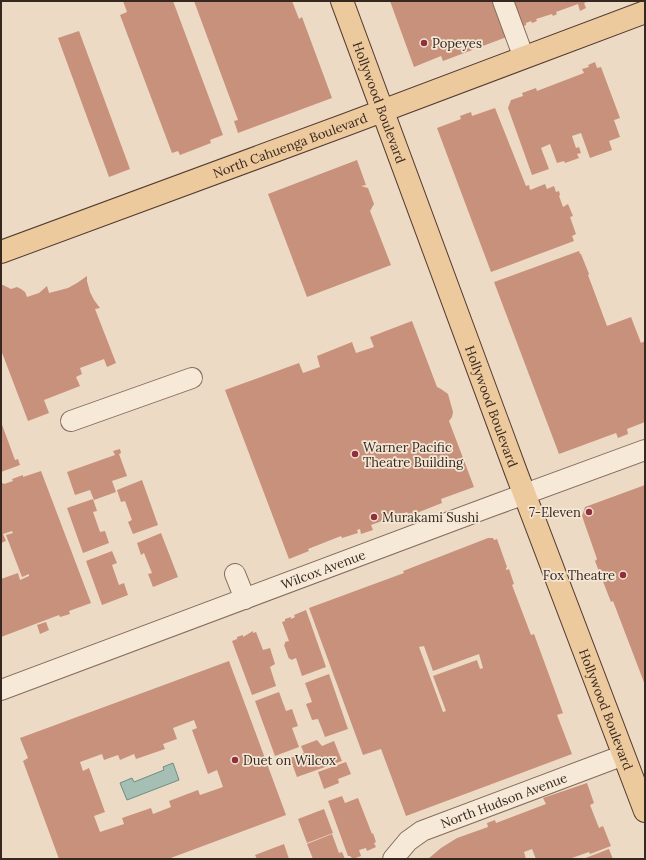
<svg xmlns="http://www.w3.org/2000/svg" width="646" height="860" viewBox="0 0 646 860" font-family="Lora,serif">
<rect width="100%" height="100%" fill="#ecdac4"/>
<path fill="#a6bfb4" stroke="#6d8d81" d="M173,763l6,17 -52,20 -7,-17 12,-5 2,4 30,-12 -1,-3z"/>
<path fill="#c8917c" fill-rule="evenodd" d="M123,1h50l50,134 -13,5 1,3 -31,12 -2,-4 -6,2 -52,-138 7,-3z
M194,1h98l7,18 3,-2 30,81 -94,35 -4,-12 4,-1z
M390,1h109l13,34 -69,26 -2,-5 -27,11z
M511,1h78l-5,2 2,5 -6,3 -2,-7 -22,8 1,2 -4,2 -1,-2 -16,5 1,2 -5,2 -1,-2 -5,2v2l-5,2z
M79,31l51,138 -21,8 -51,-139z
M595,62l2,6 4,-1 19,51 -6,2 6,17 -11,4 3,9 -22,8 -9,-25 -9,3 4,12 3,-1 2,6 -4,1 2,4 -14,5 -1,-2 -7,2 -7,-19 -9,4 8,21 -17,6 -24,-67 3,-8 12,-4 -1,-3 14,-5 1,3 47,-18 -2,-4 7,-2 -1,-2z
M495,108l31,78 3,-1 1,5 15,-6 2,5 7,-3 2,6 3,-1 1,4 -1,1 4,11 5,-3 5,12 -3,1 6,17 -4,2 2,5 -83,31 -54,-144 24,-9 -1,-3 11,-4 1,4z
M357,160l9,25 -5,1 7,2 6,16 -4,7 21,54 -84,32 -39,-103z
M579,251l1,3h1l8,20 -1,1 19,51 24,-9 10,26 4,-2v33l-1,1 1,4v43l-18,7 1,5 -10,4 -2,-5 -57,21 -65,-172z
M87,276v5l3,11 4,8 6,8 -5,1 21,54 -9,4 -3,-8 -24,9 2,6 -6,3 4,9 -36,14 5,13 -21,8 -27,-71v-65h2l8,4 6,-2 4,2 4,3 2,5 12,-4 8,-7 2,7 19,-5 9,-5z
M412,321l25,66 4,2 7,5 5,18 -1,5 -3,4 25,66 -33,12 1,4 -33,13 -2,-4 -36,13 2,5 -12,4 -1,-5 -3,1 1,3 -16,5 -1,-2 -33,13 1,2 -20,8 -64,-169 74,-27 4,10 17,-6 -3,-11 35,-14 4,11 18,-6 -4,-10z
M1,422l14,38 3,-1 2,6 -19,7z
M120,449l1,4 -2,1 8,22 -15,5 4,11 -22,8 -4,-10 -15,5 -8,-23 48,-17 -2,-4z
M41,471l50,132 -22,8 1,3 -10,3 -1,-2 -58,22v-58l17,-6 2,7 9,-4v-2l-7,3 -16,-42 7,-2 -1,-2 -9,3 3,7 -5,2v-59l2,-1 1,1 9,-3 -1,-2 11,-4v2z
M142,480l16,45 -25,9 -5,-12 4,-2 -7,-19 -4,1 -4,-12z
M645,485v200l-32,-84 -2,1 -16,-41 2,-2 -15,-43 3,-9z
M93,499l4,12 -4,1 7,20 5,-1 4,12 -26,10 -16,-45z
M161,533l17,44 -25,10 -5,-13 4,-1 -8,-20 -3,2 -4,-12z
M488,538h5l1,2 3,-1 10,28 -1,1v2l3,-1 5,15 -2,1 19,50 3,-1 29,79 -6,2 15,39 -166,62 -25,-67 -18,6 -54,-147 95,-35 -1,-2zM424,646l9,25 46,-17 4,14 -3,1 -3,-9 -44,16 13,35 -3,1 -24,-65z
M112,551l5,12 -5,2 7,20 5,-2 4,12 -26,10 -16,-44z
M306,610l20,57 -24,9 -6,-18 -5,2 -1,-2 -1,1 -5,-14 1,-1v-2l4,-1 -7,-19 3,-1v-2l6,-2v2l4,-2 -1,-2z
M46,622l3,8 -9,4 -3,-9z
M253,631v2l3,-1 7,18 7,-2 5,16 -5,3 6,19 -24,9 -20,-54 5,-2v-2l6,-2v2z
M229,661l57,154 -118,44h-109l-36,-98 5,-3 -8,-20zM194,720l3,8 -5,2 16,44 9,-4 6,17 -23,8 -2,-5 -29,11 2,6 -18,7 -2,-6 -29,10 2,6 -24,8 -6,-16 11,-4 -16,-44 -6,3 -3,-9 22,-8 2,6 14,-5 2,5 14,-6 2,5 29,-10 -2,-5 14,-5 -4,-11z
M329,674l19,55 -23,8 -7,-18 -6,1 -6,-16 6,-2 -7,-19z
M279,692l7,19 6,-2 6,17 -6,2 7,19 -24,9 -20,-55z
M317,740l5,6 12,-5 8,20 -45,16 -7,-19 14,-5 -3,-7z
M346,762l5,12 -13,5 1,4 -15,6 -6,-17z
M587,783l7,20 -4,2 9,23 4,-2 8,20 -21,8 -1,-2 -20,7h-33l-4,-10 -8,3 2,7h-98l13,-11 16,-10 31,-11 -1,-4 8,-3 1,3 50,-19 -3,-6z
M342,796l3,7 13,-5 14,36 1,-1 3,9 -2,1 2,4 -9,4 -1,-3 -7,2 2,6 -8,3 -3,-3h-2l-20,-55z
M324,809l9,24 -26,10 -9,-24z
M332,834l7,19 3,-1 3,7h-32l-6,-15z
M284,844l5,15h-32l-2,-4z
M609,849l4,10h-30z"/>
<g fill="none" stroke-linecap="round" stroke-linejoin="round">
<g stroke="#856c5c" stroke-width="22">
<g id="minor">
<path d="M503,1l21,57"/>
<path d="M71,421l121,-43"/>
<path d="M235,574l10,25"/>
<path id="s1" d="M1,690l491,-184 153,-56"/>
<path id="s2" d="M393,859l15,-18 14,-10 202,-76"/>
</g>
</g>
<g stroke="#533b30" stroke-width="24">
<g id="major">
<path id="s3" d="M342,1l174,471 129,339"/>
<path id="s4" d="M1,252l344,-127 300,-113"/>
</g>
</g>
<use href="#minor" stroke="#f7e9d7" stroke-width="20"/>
<use href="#major" stroke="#edc99e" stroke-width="22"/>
</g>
<g fill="#912f3d" stroke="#f4e6d4" stroke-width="1.5">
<circle cx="424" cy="43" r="4"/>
<circle cx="355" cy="454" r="4"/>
<circle cx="589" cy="512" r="4"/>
<circle cx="374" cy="517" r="4"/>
<circle cx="623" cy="575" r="4"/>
<circle cx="235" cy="760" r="4"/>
</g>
<g text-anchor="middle" stroke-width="3.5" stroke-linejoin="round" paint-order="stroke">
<g font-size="13" fill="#36271f" stroke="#f4e6d4" text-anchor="start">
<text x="432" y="48">Popeyes</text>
<text x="363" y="452">Warner Pacific<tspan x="363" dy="15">Theatre Building</tspan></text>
<text x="581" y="517" text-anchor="end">7-Eleven</text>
<text x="382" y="522">Murakami Sushi</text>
<text x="615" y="580" text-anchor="end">Fox Theatre</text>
<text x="243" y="765">Duet on Wilcox</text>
</g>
<g font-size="13" fill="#36271f" stroke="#f4e6d4">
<text dy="5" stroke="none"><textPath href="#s3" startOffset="108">Hollywood Boulevard</textPath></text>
<text dy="5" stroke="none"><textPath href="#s4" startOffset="308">North Cahuenga Boulevard</textPath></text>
<text dy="5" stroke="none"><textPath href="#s3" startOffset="432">Hollywood Boulevard</textPath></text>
<text dy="5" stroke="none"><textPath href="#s1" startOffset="344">Wilcox Avenue</textPath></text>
<text dy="5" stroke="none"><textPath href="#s3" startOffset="756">Hollywood Boulevard</textPath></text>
<text dy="5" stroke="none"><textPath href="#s2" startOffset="128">North Hudson Avenue</textPath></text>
</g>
</g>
<rect width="646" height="860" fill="none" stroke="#36271f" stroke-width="4"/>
</svg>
